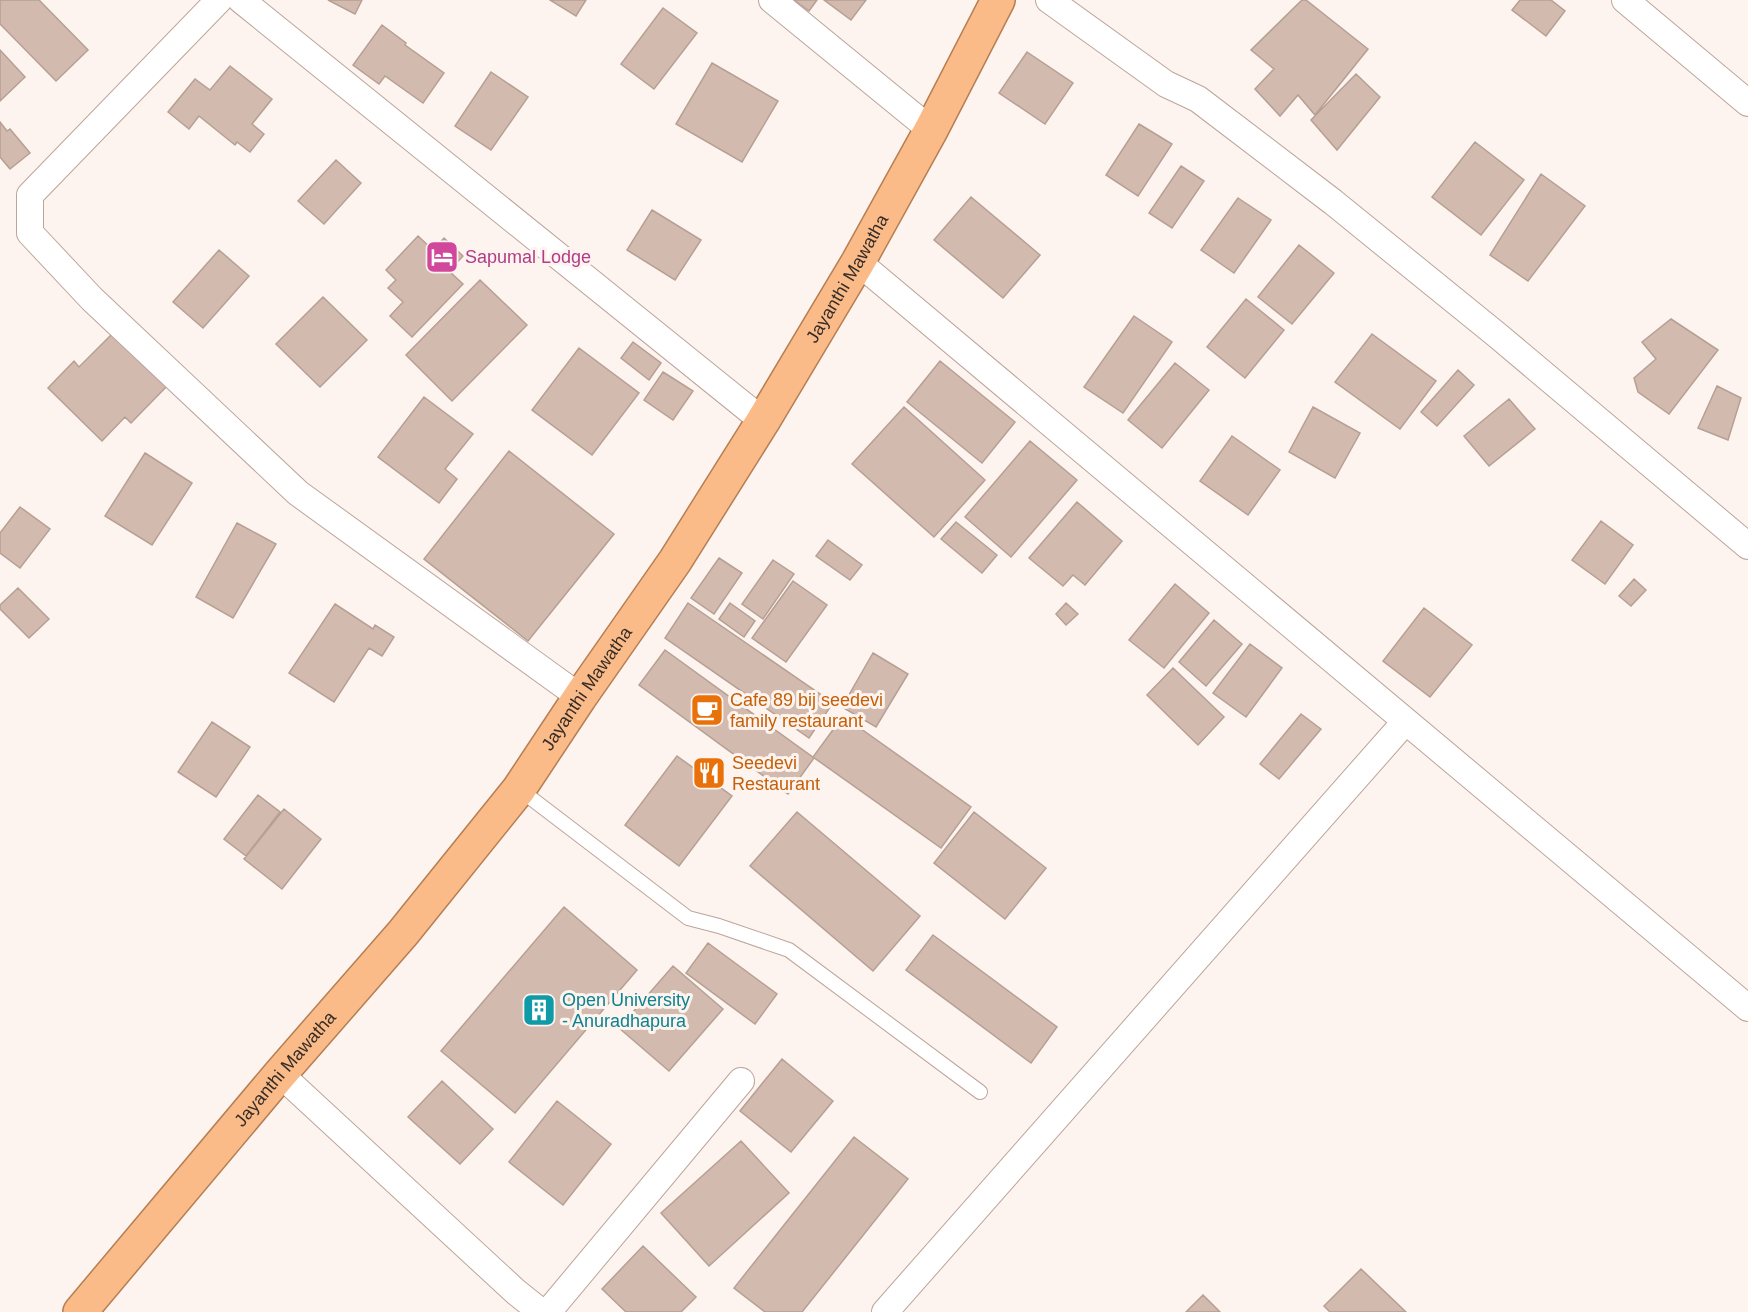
<svg xmlns="http://www.w3.org/2000/svg" width="1748" height="1312" viewBox="0 0 1748 1312" font-family="Arial,sans-serif">
<rect width="100%" height="100%" fill="#fdf3ef"/>
<path fill="#d2baae" stroke="#b69f93" stroke-width="1.5" d="M0,0h39l49,50 -32,31 -56,-57z
M328,0h34l-7,14z
M550,0h36l-10,16z
M794,0h23l-8,11z
M824,0h42l-15,20z
M1302,0h4l62,49 -53,66 -17,-20 -18,21 -25,-27 19,-20 -23,-19z
M1520,0h31l14,11 -19,25 -34,-26z
M663,8l34,25 -43,56 -33,-25z
M382,25l24,18 -1,2 39,28 -21,30 -38,-27 -6,8 -26,-19z
M0,50l25,27 -25,24z
M1027,52l46,31 -28,41 -46,-31z
M712,63l66,38 -36,61 -66,-38z
M230,66l42,33 -20,25 12,10 -14,18 -13,-10 -2,3 -36,-29 -10,13 -21,-17 27,-33 15,11z
M491,72l37,25 -37,53 -36,-24z
M1356,74l24,23 -43,53 -26,-30z
M0,122l7,9 3,-2 20,24 -20,16 -10,-12z
M1139,124l33,20 -34,52 -32,-21z
M1475,142l49,38 -43,55 -49,-38z
M336,160l25,23 -37,41 -26,-23z
M1181,166l23,15 -32,47 -23,-15z
M1541,174l44,32 -57,75 -38,-26z
M971,197l69,58 -37,43 -69,-58z
M1238,198l33,22 -37,53 -33,-23z
M652,210l49,30 -26,40 -48,-30z
M418,236l15,14 11,-12 19,18 -14,15 14,13 -51,53 -22,-21 13,-14 -15,-14 8,-8 -10,-10z
M1299,245l35,28 -42,51 -34,-27z
M219,250l30,26 -46,52 -30,-26z
M480,280l47,45 -75,76 -46,-46z
M323,297l44,43 -47,47 -44,-43z
M1246,299l38,31 -39,48 -38,-31z
M1134,316l38,26 -49,71 -39,-26z
M1671,319l47,31 -49,64 -31,-22 -4,-14 22,-19 -14,-17z
M112,334l55,52 -36,37 -6,-6 -23,24 -54,-53 26,-27 5,6z
M1372,334l64,47 -36,48 -65,-47z
M633,342l28,21 -12,17 -28,-22z
M579,348l60,45 -47,62 -60,-45z
M940,361l75,61 -33,41 -75,-61z
M1175,363l34,27 -47,58 -34,-28z
M1458,370l16,15 -37,41 -16,-14z
M663,372l30,19 -20,29 -29,-20z
M1717,386l24,12 -13,42 -30,-12z
M424,397l49,37 -28,35 12,10 -18,24 -61,-46z
M1509,399l26,30 -46,37 -25,-30z
M904,407l81,73 -51,57 -82,-73z
M1313,407l47,26 -25,45 -46,-26z
M1232,436l48,34 -32,45 -48,-34z
M1030,441l47,39 -66,77 -46,-40z
M509,451l105,83 -86,107 -104,-82z
M145,453l47,30 -40,62 -47,-29z
M1077,502l45,39 -37,44 -12,-10 -10,11 -34,-28z
M20,507l30,22 -30,39 -20,-15v-20z
M1601,521l32,24 -28,39 -33,-24z
M956,522l41,33 -15,18 -41,-34z
M237,523l39,21 -43,74 -37,-21z
M828,540l34,25 -12,15 -34,-24z
M719,558l23,15 -28,41 -23,-16z
M773,560l21,14 -31,45 -21,-15z
M1634,579l12,11 -15,16 -12,-10z
M793,581l34,24 -41,57 -34,-24z
M1175,584l34,29 -45,55 -35,-28z
M18,588l31,31 -20,19 -29,-29v-4z
M688,603l145,100 -24,35 -144,-100z
M730,603l25,18 -11,16 -25,-18z
M1066,603l12,11 -12,11 -10,-11z
M335,604l38,25 2,-4 19,12 -12,19 -13,-8 -35,54 -45,-29z
M1424,608l48,37 -42,52 -47,-36z
M1214,620l28,24 -36,42 -27,-24z
M1250,644l32,24 -36,49 -33,-24z
M665,650l149,108 -26,36 -149,-109z
M873,653l35,21 -32,53 -34,-20z
M1173,668l51,49 -26,28 -51,-50z
M1301,714l20,15 -42,50 -19,-15z
M843,716l128,91 -30,41 -128,-91z
M212,722l38,25 -34,50 -38,-25z
M677,756l55,40 -53,70 -54,-41z
M258,795l22,17 -34,44 -22,-17z
M284,809l37,30 -39,50 -38,-30z
M797,812l123,104 -47,55 -123,-105z
M974,812l72,56 -41,51 -71,-56z
M564,907l73,63 -122,143 -74,-62z
M933,935l124,92 -26,36 -125,-93z
M708,943l69,51 -22,30 -69,-51z
M673,966l50,43 -54,62 -50,-43z
M782,1059l51,42 -42,51 -51,-41z
M442,1081l51,48 -33,35 -52,-47z
M557,1101l54,43 -48,61 -54,-43z
M854,1137l54,42 -106,133h-37l-31,-24z
M741,1141l48,52 -80,73 -48,-53z
M643,1246l53,51 -15,15h-55l-24,-23z
M1361,1269l45,43h-76l-6,-6z
M1203,1295l17,17h-34z"/>
<g fill="none" stroke-linecap="round" stroke-linejoin="round">
<g stroke="#bda59a" stroke-width="16">
<path id="service" d="M519,789l169,129 31,8 70,24 191,142"/>
</g>
<g stroke="#bda59a" stroke-width="28">
<path id="minor" d="M219,0l-189,195v38l62,66 206,194 282,204
M241,0l522,421
M772,0l159,130
M1049,0l117,84 32,15 135,103 164,133 251,211
M1625,0l123,103
M858,262l890,746
M280,1074l236,218 25,20
M548,1312l193,-231
M885,1312l520,-590"/>
</g>
<g stroke="#b57e53" stroke-width="36">
<g id="trunk">
<path id="s1" d="M80,1312l200,-238 123,-141 116,-144 61,-92 95,-136 88,-140 95,-159 73,-132 67,-130"/>
</g>
</g>
<use href="#service" stroke="#fff" stroke-width="14"/>
<use href="#minor" stroke="#fff" stroke-width="26"/>
<use href="#trunk" stroke="#fabb88" stroke-width="33"/>
</g>
<defs>
<g id="hotel-square" transform="scale(1.725)"><rect x="-9" y="-9" width="18" height="18" rx="4" fill="#d1479c" stroke="#fdf3ef"/><path d="M-6-4.5h1.5V1H6V5H4.5V3h-9V5H-6ZM-4 0a1.8 1.8 0 1 1 3.6 0ZM.5 0V-2.5h3Q6-2.5 6 0Z" fill="#fff"/></g>
<g id="cafe-square" transform="scale(1.725)"><rect x="-9" y="-9" width="18" height="18" rx="4" fill="#e8710a" stroke="#fdf3ef"/><path d="M-5.5-4.5H6V0H3Q3 3.5 0 3.5H-2.5Q-5.5 3.5-5.5 0ZM3-3.2v2h1.7v-2ZM-6 4.5H4V6H-6Z" fill="#fff"/></g>
<g id="restaurant-square" transform="scale(1.725)"><rect x="-9" y="-9" width="18" height="18" rx="4" fill="#e8710a" stroke="#fdf3ef"/><path d="M-5-6h1v4h1v-4h1v4h1v-4h1v5L-1.5 .5V6h-2V.5L-5-1ZM5-6V6H3V1.5H1.5Q1.5-4 5-6Z" fill="#fff"/></g>
<g id="building-square" transform="scale(1.725)"><rect x="-9" y="-9" width="18" height="18" rx="4" fill="#0f9aa8" stroke="#fdf3ef"/><path d="M-4-6H4V6H1V3H-1V6H-4ZM-2.5-4.3h1.7v1.8h-1.7ZM.8-4.3h1.7v1.8H.8ZM-2.5-1h1.7V.8h-1.7ZM.8-1h1.7V.8H.8Z" fill="#fff"/></g>
</defs>
<g fill-rule="evenodd">
<use href="#hotel-square" x="442" y="257"/>
<use href="#cafe-square" x="707" y="710"/>
<use href="#restaurant-square" x="709" y="773"/>
<use href="#building-square" x="539" y="1010"/>
</g>
<g text-anchor="middle" stroke-width="6" stroke-linejoin="round" paint-order="stroke">
<g font-size="18" fill="#b23c85" stroke="#fdf3ef" text-anchor="start">
<text x="465" y="263">Sapumal Lodge</text>
</g>
<g font-size="18" fill="#362d28" stroke="#fdf3ef">
<text dy="6" stroke="none"><textPath href="#s1" startOffset="1290">Jayanthi Mawatha</textPath></text>
<text dy="6" stroke="none"><textPath href="#s1" startOffset="804">Jayanthi Mawatha</textPath></text>
<text dy="6" stroke="none"><textPath href="#s1" startOffset="318">Jayanthi Mawatha</textPath></text>
</g>
<g font-size="18" fill="#c56008" stroke="#fdf3ef" text-anchor="start">
<text x="730" y="706">Cafe 89 bij seedevi<tspan x="730" dy="21">family restaurant</tspan></text>
<text x="732" y="769">Seedevi<tspan x="732" dy="21">Restaurant</tspan></text>
</g>
<g font-size="18" fill="#0d838f" stroke="#fdf3ef" text-anchor="start">
<text x="562" y="1006">Open University<tspan x="562" dy="21">- Anuradhapura</tspan></text>
</g>
</g>
</svg>
